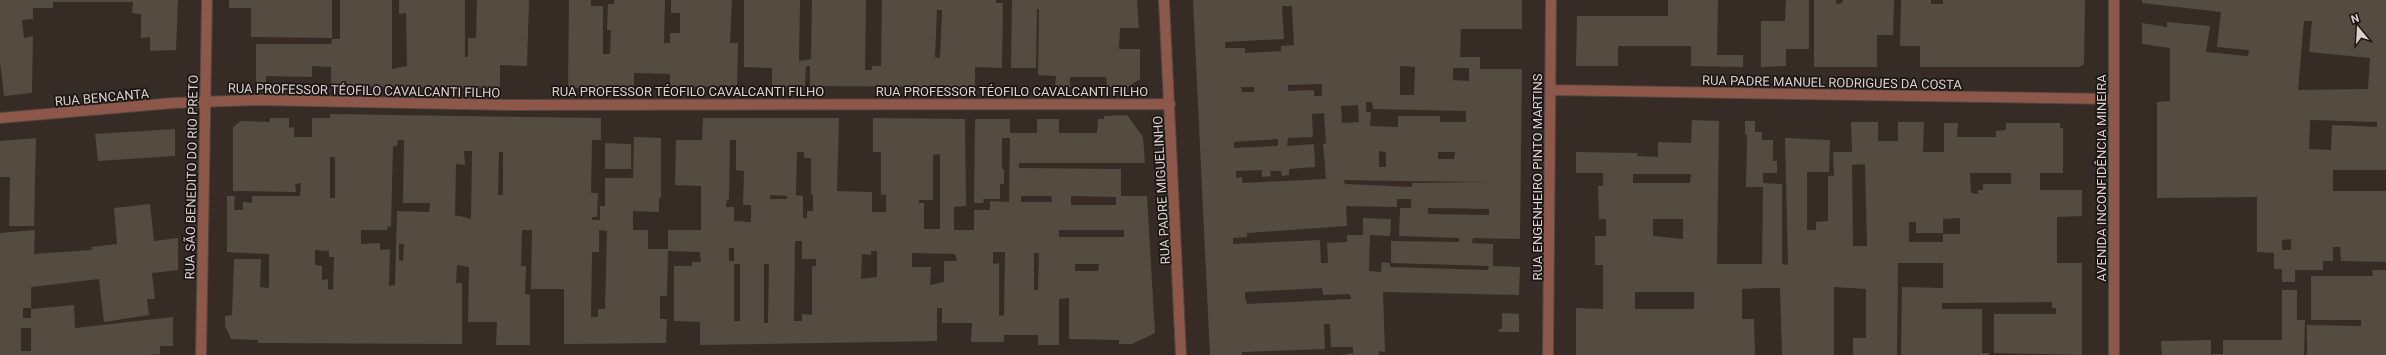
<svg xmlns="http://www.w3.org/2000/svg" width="2386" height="355" viewBox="0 0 2386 355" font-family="Roboto,sans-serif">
<rect width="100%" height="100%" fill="#372b26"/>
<path fill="#544c41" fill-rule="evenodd" d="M0,0h178l-2,50 -26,1v-14l-9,1v-24l-9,-1 1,-11h-80v6h-20v11l-11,1 2,18 9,-2 -1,57 -28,3 -4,-34z
M229,0h103v38l-81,-1v-29h-22z
M340,0h52v69l15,-3 -1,-53 -7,1v-14h66v57h3v-19h8l1,-38h52l-2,66 -27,-1v23l-169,-2v-19l-19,-1v11l-46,-1v6l-10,1v-39h75l1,-5h8z
M569,0h22v6h12v48h7l1,-24h-4l1,-26h6v-4h51l-1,43h6v-10h10v-20h-9v-13h61l-2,43h8l-1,43 -67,1v-13l-36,-1v14l-66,1z
M744,0h56l-1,61 12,-2 1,-59h54l-1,70h7v-4h9l1,-66h114v3h7l-1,65 -27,-1v20l-165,-1v-20h-4l-1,20 -33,1v-19l-28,-1zM937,10h5l-2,48 -5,-1z
M1012,0h125l2,28h-19l-1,21h21v30l-12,8h-21l-1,-10h-36v10h-15l1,-11 -18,-1 1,-66h-2l-1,59h-25z
M1193,0h329v29h-61l-1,28h20v12h42l-2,170 -47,-1 -1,5 21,1v22l27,1 -1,28 -136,-3 2,60 -6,-1v4h-38l12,-2v-6h-22l-1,-23h-6l1,25 -83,3v3h-32zM1282,6h10l2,39 -13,1v5l-36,2v-5h-20v-6l59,-3zM1400,66l15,1 -1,28h-14zM1453,68h16v13l-16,-1zM1322,84v12h-8v-6l-26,1v-6zM1241,87h13v5h-12zM1366,102h6l1,7 93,2v11h-26v-6h-42v11l-28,-1 1,-14h-5zM1358,105l1,17 -17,1 -1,-17zM1324,113l2,31 -3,-1 3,36 -84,4v-6l-6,1v-7l26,-1v7l9,-1 -1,-5h11l1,5 7,-1v-6l26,-2 -1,-23 -27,2 1,-8 25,-1 -1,-23zM1278,139v7l-44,2v-6zM1379,151l7,1v15h-7zM1438,152h17l-1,7h-16zM1344,180l54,1 94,1 -80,1v4l-67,-3zM1397,199h14v9h-11l-1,28 60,2v4l-68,-1v22l98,3 -1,4 -98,-3v-4l-8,-1 -1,10 -12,-1 1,-36 20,1 1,-17 -28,-1v17h-16v7l-20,1 1,20h-7l-1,-23 -87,4v-6l14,-1v-4l100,-7 -1,-20 51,1zM1428,208l61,1v6l-61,-1zM1322,288l1,7 27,-1 1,5 -104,5 -2,-6v-6z
M1668,0h50l-1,55h26v12l-52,-1v-20h-73v20h-42l1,-50h91z
M1786,0h23v49h-23v17l-25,1v-46h24z
M1814,0h22v4l6,-1 1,-3h51l-1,35h-16v32h-63z
M1901,0h30v4h12v-4h142l-1,64 -5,3h-159v-21h-20z
M2142,0h244v170h-53v21h53v71l-45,-1 -1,-14h-7v14h-10v9h-28v12h-13v-13h-8v-16l-17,-1v-55l-100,1v-96l13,-1v-53l-28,-4v-21l25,4v-5l43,4 -4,26 42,4 1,-6 -32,-3 4,-35 -79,-9zM2304,21h8l-3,31 61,6 -2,31 -70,1zM2310,120l67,2v5l-45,-2 -1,25 -22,-1zM2291,239v11h-9v-10z
M330,114l271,4v22h-9l-1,53h7l-1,24h-5v3h8v-14h5v-28h28l1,-41 27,1v60h-2v14l-26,-1v19h15v19h20v-19h33v-44l-26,-1 1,-45h26l1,-22h136l-2,73 35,1v20h14v-18l-5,1v-43h-8v-34l92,1 1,87 -12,1v23h20v-20h16v-9l19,1 1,-64h-8v31h2v15h-4v15h-17l1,4h-10l1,-84h35v14h27v-14h22v14h38l1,-14h6v-3l23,-1 16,22 2,26h-126v5l102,1v27h26l8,137 -23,11h-13v-4l-50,-1v-41l-10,1v46h-21v-10h-34v7h-33l1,-19h-30v-15h-5v33l-237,4v-23l-26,-1v-55h18v-4h9l-1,-10 -32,-1 -1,45h-7v23h7l-1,24 -102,1v-55h-33l1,-59h-10l-1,36h5l-1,28 5,1v50h-34l1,-23h-29l1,-55 -12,-2 -1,18h6v61l-204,-1v-3l-27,-1 -6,-13v-10l7,-1 2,-56h27l-1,28 9,1v-34l-42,-2v-56h8l-1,14h9v-8l9,1v-7h48l1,-13 -6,1 1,8 -63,-1v-64l8,-6 29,1v-4h19v10l5,-1v10h18v-19h18zM398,140h6l-1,63h27l-1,9 -32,-1 -2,74 -6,1 1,-37 -10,1v-7l-19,1v-14h26l1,-4 3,1 2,-81h4zM730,140h6v30l8,1 -1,34h8v17l-17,-1v-14h-8l1,-7h2zM464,151h8l-1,68 -16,-4 1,-51 9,1zM499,152h4v43h-5zM797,152h7v6h7v36h2v17h-6v7h-4v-22l-7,-1zM940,154v75h-16v-26h-5v-3h14v-45zM330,157h5v41h-5zM770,195l17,1v3h-17zM1021,196h30l1,6h-31zM1071,196l45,1v8h-45zM599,230l8,1 -2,78h-7v8h-7l1,-65h7zM1059,230h65v7h-65zM795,241h7v18h14v7h-4v49l-10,-1v7h-8zM399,244h5l-1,17 -4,-1zM729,248h5v13h-5zM315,250l14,1v6h5l-1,33 -5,-1v-10l-6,1v-14l-7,-1zM871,251h6v26l-16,2 1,-25 9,1zM993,252h12l-1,63 -5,1v-53l-6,1zM912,253l43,1 2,7h-13v21l-14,3 1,-18h-19zM1034,253h5l-1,37h-4zM734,264h6v57h-6zM764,264h5l-1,59h-4zM1075,264h24l-1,7h-23z
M1692,120l27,1 -2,143h45l1,-77h-17l1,-52 -2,-1v-13h10v11h7v8h11v21h4v12h-14v10l19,1v80l6,1 -3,-127 45,2 -1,32h-22v58h9v-8l12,-1v-45h6l-1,-24h19l-1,-30h27v19h20v-19h26l-1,30h21v-29h14l-1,14h39v-6l10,-1v-7h54v5h3v45h-23v17h42v26l-25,1v46h25v92l-88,-2v-39h62v-6h-4v-6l-110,1v6h40v44h7v2h-88l1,-68 41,1v-25h-45l-1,92h-44v-17h13v-49l-32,-2v68h-52l-2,-67h-18l-20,1v30h12l1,36h-179v-47l27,1v-44h-8v-29h11v-17h-7l-1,-33h5v-13h-27v-21l62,1 -1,3 21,1v-15l33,1zM1865,164l2,82h-14l-1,-81zM1970,173h41v11h-28v6h-5v4l-7,-1zM1633,174h58l-1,9h-57zM1960,218v16h-17v8h-34v-20h7v11h27v-14zM1653,219h30v20l-30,-3zM1635,292h59v17h-59z
M175,129v27l-77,5 -3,-27z
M36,138l-2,88h-25l1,-49h-10v-36z
M605,143l26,1v25h-26z
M150,204l4,37 24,-3v32l-26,3 3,26h-8l2,16 -45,7 -5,-43 -68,8v21h-8v10h8v-9l43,-4 1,23 98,-11v29h-13v8l-12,1h-148v-122l35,-3 -1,24 58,-4 -1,-3 26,-3 -3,-36zM21,328h10v23h-10z
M2372,270h14v85h-79v-30l54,1v-6h-50v-44h62z
M2282,290h15v30h8l-1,35h-142l-1,-14 50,-1v14h12v-14h59z
M1502,313l17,1v18h-20v-3h3z"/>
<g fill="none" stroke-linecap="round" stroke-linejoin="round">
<g stroke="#514641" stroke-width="12">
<path id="minor" d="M1164,0l17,355
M1550,90l564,9
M0,118l173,-15 86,-3 253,5 658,-1
M201,355l6,-355
M1548,355l3,-355"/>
</g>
<g stroke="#514641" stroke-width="12">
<path id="tertiary" d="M2114,0v355"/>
</g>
<use href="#minor" stroke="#8d574a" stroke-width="10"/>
<use href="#tertiary" stroke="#8d574a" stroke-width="10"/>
</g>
<g text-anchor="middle" stroke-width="3.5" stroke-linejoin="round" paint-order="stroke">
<g font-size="13" fill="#dad1ce" stroke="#1b1513">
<text transform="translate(1832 82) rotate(1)" y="5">RUA PADRE MANUEL RODRIGUES DA COSTA</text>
<text transform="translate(364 90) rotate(1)" y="5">RUA PROFESSOR TÉOFILO CAVALCANTI FILHO</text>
<text x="688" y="96">RUA PROFESSOR TÉOFILO CAVALCANTI FILHO</text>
<text x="1012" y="96">RUA PROFESSOR TÉOFILO CAVALCANTI FILHO</text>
<text transform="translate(102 97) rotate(-5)" y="5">RUA BENCANTA</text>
<text transform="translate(191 177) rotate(-89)" y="5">RUA SÃO BENEDITO DO RIO PRETO</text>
<text transform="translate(1537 177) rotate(-90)" y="5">RUA ENGENHEIRO PINTO MARTINS</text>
<text transform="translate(2101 178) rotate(-90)" y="5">AVENIDA INCONFIDÊNCIA MINEIRA</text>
<text transform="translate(1161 190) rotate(-93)" y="5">RUA PADRE MIGUELINHO</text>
</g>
</g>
<g transform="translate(2358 28) rotate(342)" stroke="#1b1513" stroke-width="3" paint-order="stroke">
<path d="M0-3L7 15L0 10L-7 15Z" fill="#dad1ce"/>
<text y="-6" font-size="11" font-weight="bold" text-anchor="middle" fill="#dad1ce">N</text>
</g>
</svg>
